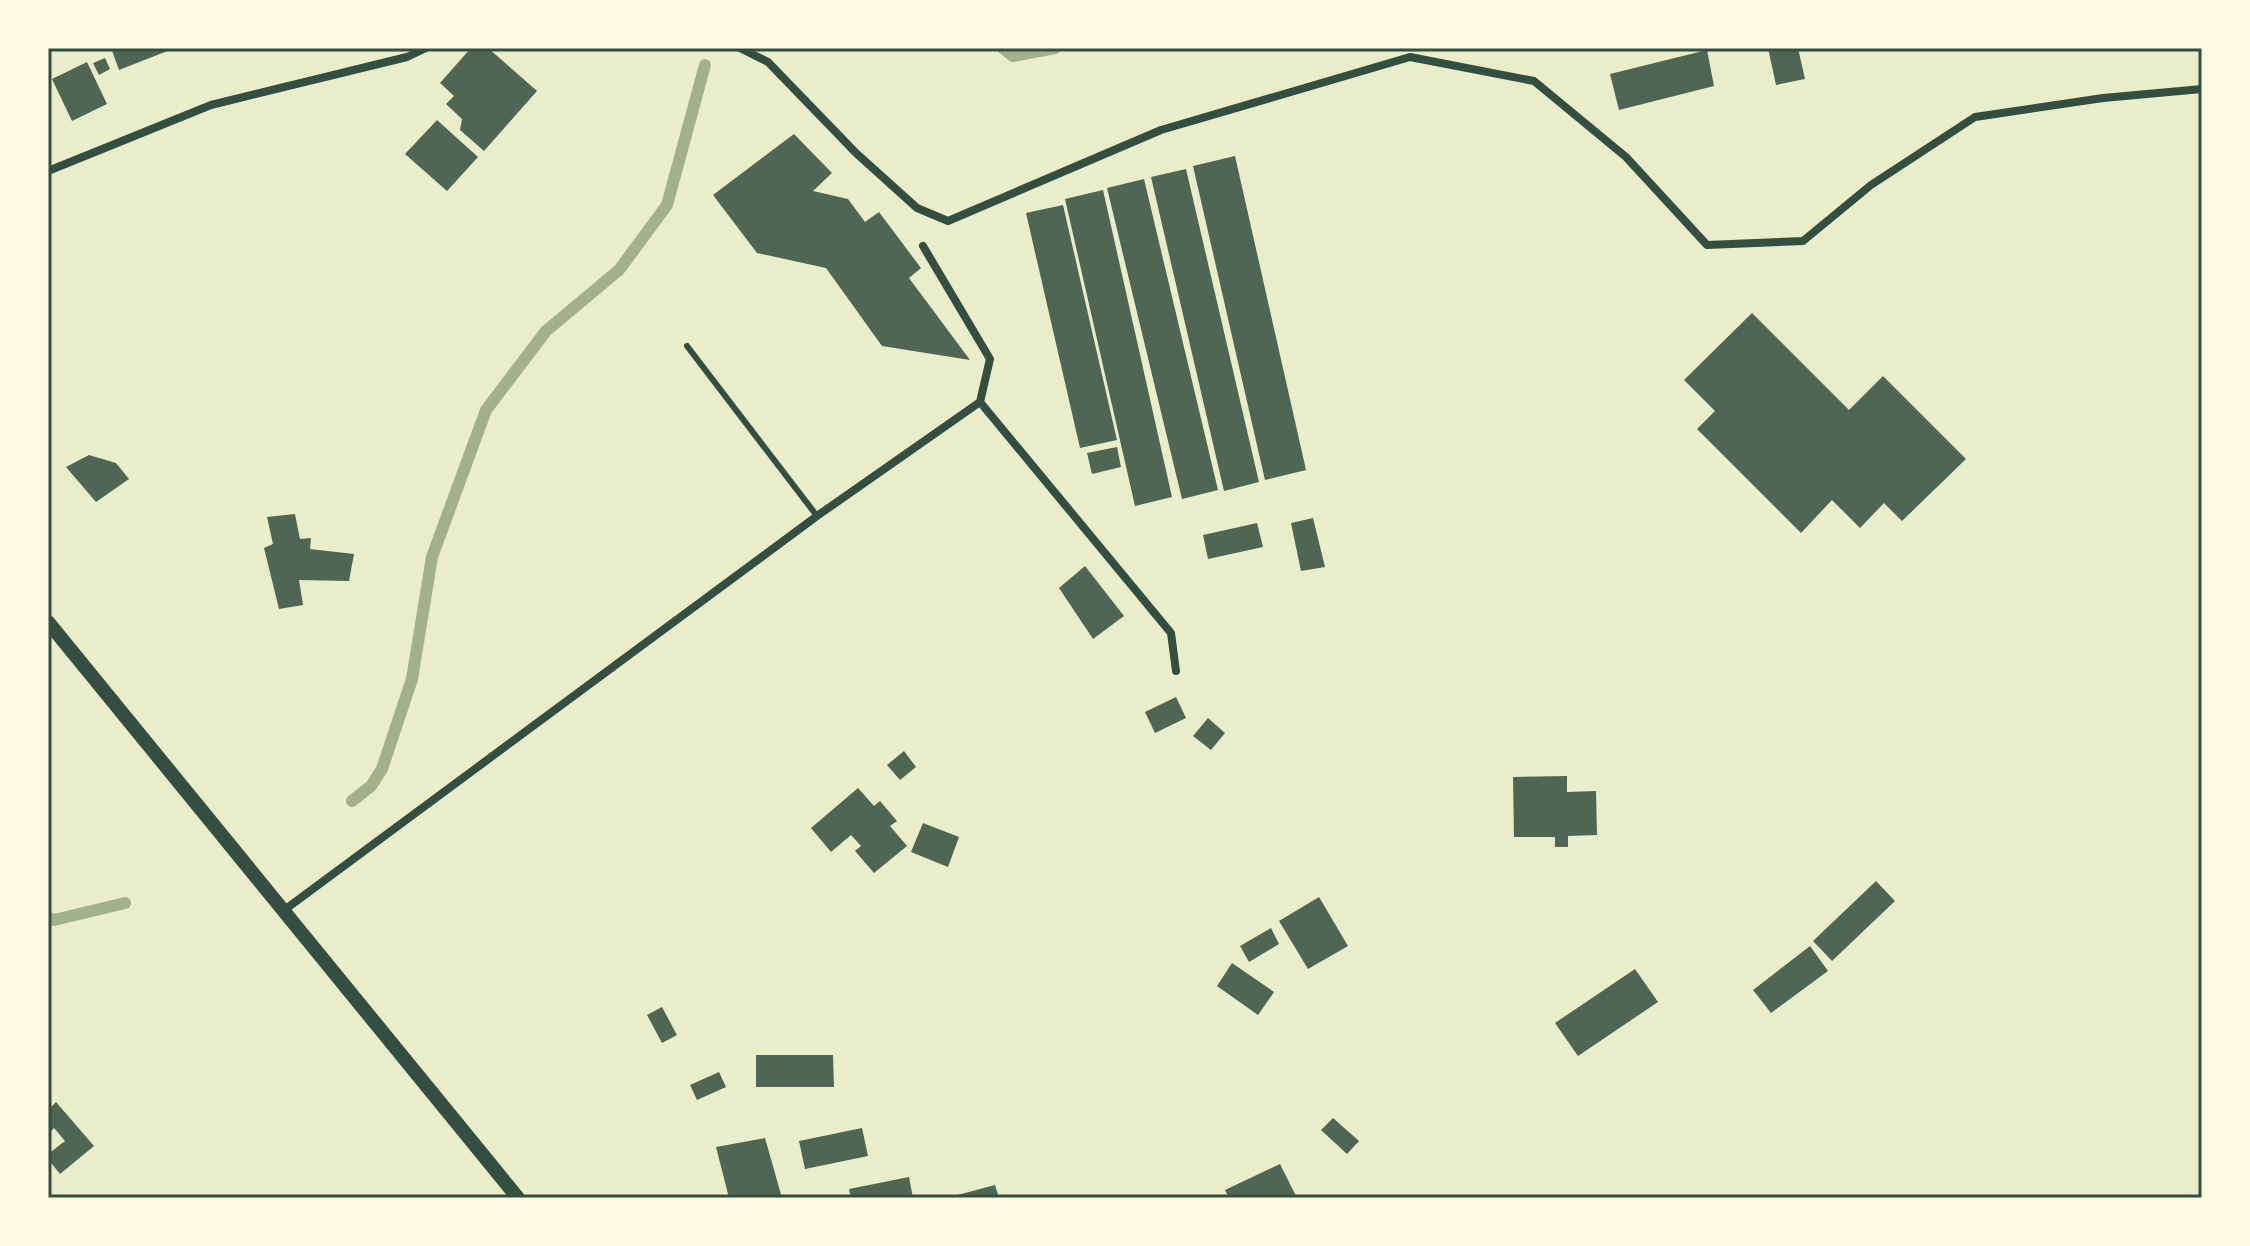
<svg xmlns="http://www.w3.org/2000/svg" width="2250" height="1246" viewBox="0 0 2250 1246" font-family="Figtree,sans-serif">
<rect width="100%" height="100%" fill="#e9edc9"/>
<g fill="none" stroke-linecap="round" stroke-linejoin="round">
<path stroke="#a3b18a" stroke-width="12" d="M1003,48l10,8 42,-8
M352,801l19,-15 11,-17 30,-90 20,-122 54,-147 60,-79 73,-61 48,-65 38,-140
M48,918l6,2 71,-17"/>
</g>
<path fill="#4f6655" d="M111,48h64l-56,22z
M471,48h17l49,43 -53,60 -24,-21 2,-11 -16,-15 8,-8 -14,-13z
M1768,48h30l7,31 -29,6z
M1707,50l7,36 -95,24 -9,-36z
M105,58l5,11 -11,6 -6,-12z
M87,62l20,42 -35,17 -20,-42z
M437,120l41,37 -31,34 -42,-37z
M794,134l38,39 -19,18 35,8 17,23 14,-10 42,56 -12,10 61,82 -88,-14 -56,-78 -69,-15 -44,-58z
M1235,156l71,314 -41,10 -72,-314z
M1186,169l73,313 -35,9 -73,-314z
M1144,179l74,311 -36,9 -75,-311z
M1103,190l69,307 -37,9 -70,-307z
M1063,205l54,235 -37,8 -54,-235z
M1752,313l97,97 34,-34 83,83 -64,62 -18,-18 -24,25 -28,-28 -31,33 -104,-104 18,-18 -31,-31z
M1117,447l4,20 -29,7 -5,-21z
M89,455l27,8 13,16 -33,23 -30,-35z
M295,514l5,25 11,-1 -1,11 44,5 -5,27 -50,-1 4,25 -24,4 -15,-61 9,-4 -6,-27z
M1313,518l12,49 -24,4 -10,-48z
M1257,523l6,24 -55,12 -5,-24z
M1085,566l39,50 -31,23 -34,-51z
M1176,697l10,21 -31,15 -10,-21z
M1208,718l17,15 -14,17 -18,-14z
M904,751l12,16 -16,13 -13,-15z
M1567,776v16l29,-1 1,44 -29,1v11h-13v-10h-41l-1,-60z
M858,788l16,18 6,-5 17,20 -7,5 17,20 -33,27 -19,-22 6,-5 -10,-11 -20,17 -20,-24z
M923,823l36,14 -11,30 -37,-15z
M1876,881l19,20 -63,60 -19,-20z
M1319,897l29,49 -40,23 -29,-48z
M1271,928l8,16 -30,18 -9,-16z
M1810,946l18,25 -57,42 -18,-23z
M1232,963l42,29 -16,23 -41,-29z
M1635,969l23,33 -80,54 -23,-33z
M662,1007l15,28 -15,8 -15,-28z
M756,1055h77l1,32h-78z
M719,1072l7,15 -29,13 -7,-15z
M56,1102l38,44 -34,28 -12,-15v-5l17,-13 -11,-13 -6,6v-24z
M1333,1118l26,23 -12,13 -26,-24z
M862,1128l6,28 -63,13 -6,-28z
M765,1138l17,60h-53l-13,-51z
M1280,1164l17,34h-68l-4,-8z
M909,1177l4,21h-62l-2,-9z
M995,1185l4,13h-48l-1,-1z"/>
<g fill="none" stroke-linecap="round" stroke-linejoin="round">
<path stroke="#344e41" stroke-width="6" d="M687,346l130,170"/>
<path stroke="#344e41" stroke-width="8" d="M740,48l28,14 88,91 61,55 31,13 213,-91 249,-73 124,24 92,76 81,88 96,-4 68,-56 104,-68 128,-19 99,-9
M48,171l163,-66 196,-48 19,-9
M923,246l67,113 -10,43 191,231 5,38
M283,911l534,-395 163,-114"/>
<path stroke="#344e41" stroke-width="14" d="M48,622l470,576"/>
</g>
<rect width="2250" height="1246" fill="none" stroke="#fefae0" stroke-width="100"/>
<rect x="50" y="50" width="2150" height="1146" fill="none" stroke="#344e41" stroke-width="3"/>
</svg>
